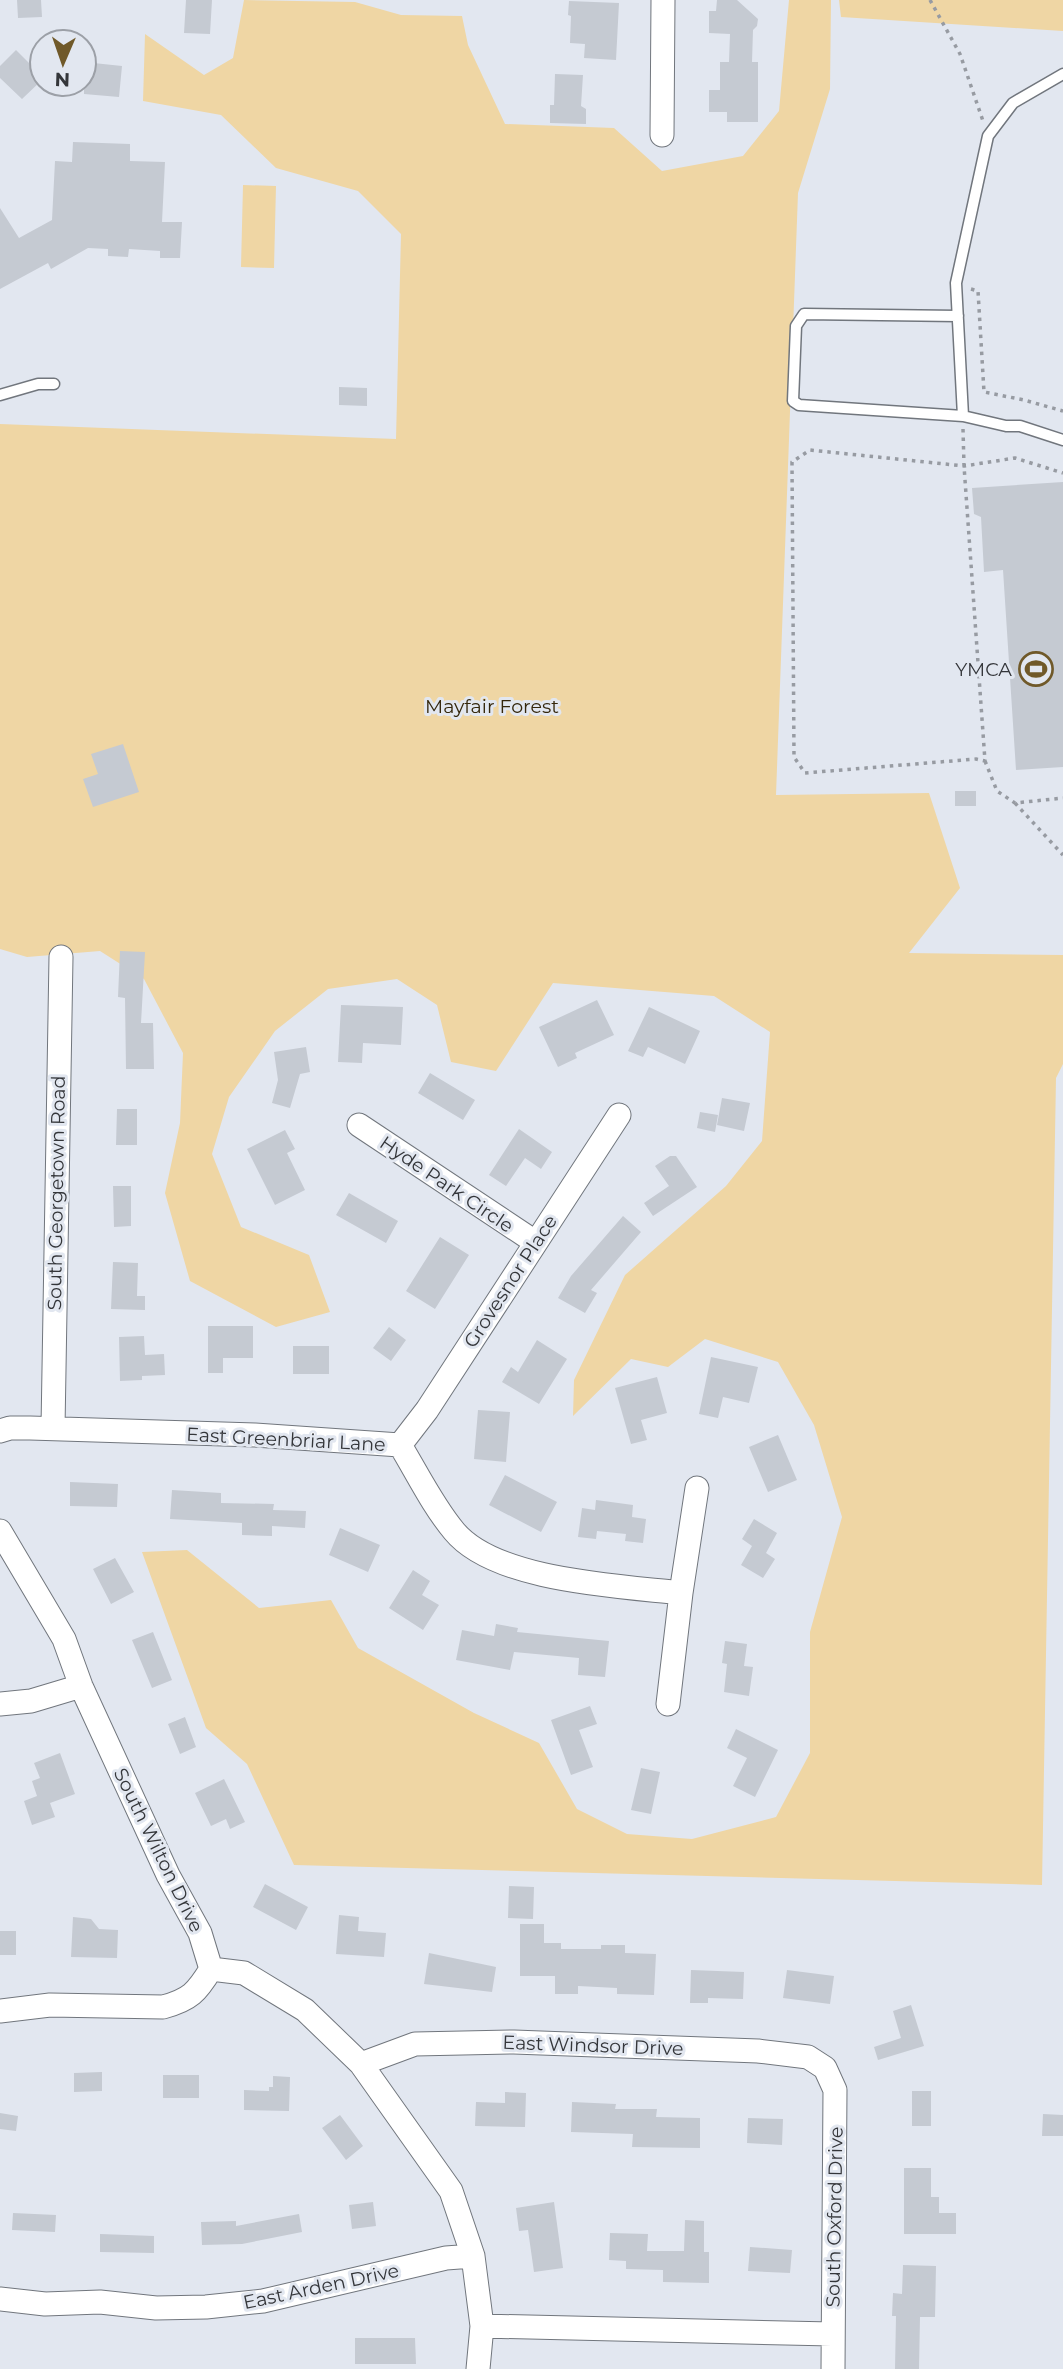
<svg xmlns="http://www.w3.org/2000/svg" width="1063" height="2369" viewBox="0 0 1063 2369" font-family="Montserrat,sans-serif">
<rect width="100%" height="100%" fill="#e2e7f0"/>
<path fill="#efd6a4" d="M244,0l111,2 46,13 61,1 6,29 37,79 109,4 48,43 81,-15 36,-45 10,-111h42l-1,89 -32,104 -22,602 153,-2 31,95 -51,65 154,2v109l-7,14 -14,807 -748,-20 -47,-101 -41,-36 -64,-176 45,-2 72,58 72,-8 27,48 116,65 65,30 38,66 50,25 65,5 84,-22 34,-64v-121l32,-115 -28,-92 -36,-63 -73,-23 -37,28 -37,-8 -58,57 1,-36 51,-105 101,-89 36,-45 8,-109 -56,-36 -161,-13 -57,88 -45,-9 -14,-57 -40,-26 -69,10 -53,42 -46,66 -17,57 29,73 68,28 21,57 -54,15 -86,-46 -25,-88 15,-70 3,-70 -39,-74 -44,-28 -73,6 -27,-8v-525l396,15 5,-205 -43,-43 -82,-23 -55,-53 -78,-14 2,-67 59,41 29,-17z
M839,0h224v31l-222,-14z
M243,185l33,1 -2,82 -33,-1z"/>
<path fill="#c5cad2" d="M17,0h24l1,17 -24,1z
M186,0h26l-2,34 -26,-1z
M717,0h20l21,19 -1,7 -4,4 -1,32h6v60h-31v-10h-18v-22h11v-28h9l1,-28 -21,-1v-22h7z
M569,1l50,2 -3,57 -32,-2 1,-14 -15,-1 1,-27 -3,-1z
M16,50l26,26v4l-20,19 -22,-21v-12z
M84,62l38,4 -3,31 -35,-3z
M555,74l28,1 -2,31 5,3v15l-36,-1v-18h4z
M73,142l57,2v17l35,1 -3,60h20l-2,36h-20v-7l-31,-2 -1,8 -20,-1v-7l-20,-1 -37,21 -3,-6 -48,26v-81l19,30 33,-18 3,-59 17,1z
M339,387l28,1v18l-28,-1z
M1063,482v285l-47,3 -13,-200 -19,2 -3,-55 -7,-3 -2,-26z
M123,744l16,48 -46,15 -10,-28 15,-5 -7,-20z
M955,791h21v15h-21z
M120,951l25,1 -4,71h12l1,46h-28l-1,-71 -7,-1z
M597,1000l17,35 -39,18 2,5 -19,9 -19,-40z
M341,1005l62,2 -2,38 -38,-2 -1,20 -24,-1z
M649,1007l51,24 -15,33 -37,-17 -5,10 -15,-6z
M306,1047l4,25 -10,2 -10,34 -18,-5 6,-23 -4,-28z
M430,1073l45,27 -12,20 -45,-27z
M722,1098l28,5 -6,28 -27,-6z
M117,1109h20v36h-21z
M700,1112l18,3 -3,17 -18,-4z
M519,1129l33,23 -11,17 -16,-11 -19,28 -17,-11z
M285,1130l10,19 -8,4 18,37 -30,15 -28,-56z
M670,1156h6l21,31 -44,29 -9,-13 25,-17 -14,-20z
M113,1186h18v40l-17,1z
M349,1193l49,28 -12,22 -50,-28z
M623,1216l18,16 -50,58 6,3 -12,20 -27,-15 13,-22z
M440,1237l29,18 -34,54 -29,-18z
M113,1262l25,1 -1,33h8v14l-34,-1z
M208,1326h45v32h-30v15h-15z
M389,1327l17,13 -15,21 -18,-13z
M144,1336l1,19 19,-1 1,21 -23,1v4l-22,1 -1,-44z
M537,1340l30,19 -28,45 -37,-22 9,-15 7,5z
M293,1346h36v28h-36z
M711,1357l47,10 -9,36 -26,-6 -5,21 -19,-4z
M657,1377l10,36 -26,7 6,20 -16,4 -16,-56z
M478,1410l32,2 -4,50 -32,-3z
M778,1435l19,45 -29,12 -19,-45z
M505,1475l52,27 -16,30 -52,-27z
M70,1482l48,2 -1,23 -47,-1z
M172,1490l49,3v10l53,1 -1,6 33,1 -1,17 -33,-2v10l-30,-1v-12l-72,-4z
M596,1500l37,5 -1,12 14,2 -3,24 -18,-2 1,-7 -29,-3 -1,8 -18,-2 4,-29 13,2z
M754,1519l23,14 -11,20 9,6 -12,19 -22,-13 11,-19 -10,-7z
M340,1528l40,17 -12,27 -39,-17z
M115,1558l19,34 -23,12 -18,-35z
M413,1570l17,11 -8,14 17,10 -16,25 -34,-22z
M496,1624l22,4 -1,4 92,9 -4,36 -27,-2 1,-17 -65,-6 -4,18 -54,-10 6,-30 32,6z
M153,1632l19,48 -20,8 -20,-48z
M725,1641l22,3 -3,22 9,1 -4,29 -25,-4 3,-28 -5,-1z
M590,1706l7,18 -18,6 14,37 -22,8 -20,-55z
M185,1717l11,30 -16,7 -12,-30z
M736,1729l42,21 -23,47 -22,-11 14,-28 -20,-10z
M60,1753l15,41 -25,9 5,14 -23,8 -8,-24 13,-5 -5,-15 8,-3 -6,-15z
M641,1768l19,4 -9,42 -20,-4z
M224,1779l21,43 -15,7 -4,-10 -15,7 -16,-33z
M265,1884l43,23 -12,23 -43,-23z
M509,1886l25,1 -1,32 -25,-1z
M339,1915l20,2 -1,14 28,2 -2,24 -48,-3z
M73,1917l18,2 8,10 19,1 -1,28 -46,-1z
M520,1924h24v19h17v6h40v-4h24v8l31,1 -2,41 -37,-1v-6l-39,-2v8h-23v-18h-35z
M0,1931h16v24h-16z
M429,1953l67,14 -4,25 -68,-8z
M691,1970l53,2 -1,27 -35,-1v5h-18z
M787,1970l47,6 -4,28 -47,-6z
M911,2005l13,41 -46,14 -4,-13 27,-9 -8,-27z
M102,2072v19l-28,1v-19z
M163,2075h36v23h-36z
M273,2076l17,1 -1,34 -45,-1v-20l25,1v-4h4z
M912,2091h19v35h-19z
M505,2092l21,1 -1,34 -50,-1 1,-24 29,1z
M572,2102l44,2 -1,5h42l-1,8 44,1v30l-68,-1 1,-13 -62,-2z
M0,2113l18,3 -2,15 -16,-2z
M1043,2114l20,1v21h-21z
M340,2115l23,31 -17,14 -24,-32z
M748,2118l35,1 -1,26 -35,-2z
M904,2168h27v29h8v16h17v21h-52z
M373,2202l3,24 -24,3 -3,-24z
M554,2202l9,66 -29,4 -6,-42 -9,1 -3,-23z
M13,2213l43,2 -1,17 -43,-2z
M299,2214l3,18 -60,12 -40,1 -1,-23 35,-1v5z
M685,2220l19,1v31h5v31l-46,-1v-12l-37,-1v-8l-17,-1 1,-27 38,1 -1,17h37z
M100,2234l54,2v17l-54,-1z
M750,2247l42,3 -2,23 -42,-2z
M903,2265l33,1 -1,51h-15l-1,52h-24l1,-53h-4l1,-23 9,1z
M355,2338h60l1,26h-61z"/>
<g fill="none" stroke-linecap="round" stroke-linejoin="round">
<g stroke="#71767d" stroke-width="13">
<path id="lane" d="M1063,74l-50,29 -25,33 -32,147 7,133 43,10h14l43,14
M958,316l-154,-2 -8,12 -3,75 6,4 164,11
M0,395l38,-11h16"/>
</g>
<g stroke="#71767d" stroke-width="25">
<path id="street" d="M662,135l1,-135
M359,1125l176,117
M53,1428l8,-471
M0,1431l10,-3h20l225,7 145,10
M400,1445l27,-35 192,-295
M400,1445c17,28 33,61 54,86 41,50 165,55 227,62
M0,1531l64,108 17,47 87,189 32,58 11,36 33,4 61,37 56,54 90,127 22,65 9,70 -4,43
M0,1704l31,-3 50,-15
M668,1704l13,-111 16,-105
M0,2011l50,-6 113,2c27,-7 34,-15 48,-38
M361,2064l54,-20 99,-2 244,9 50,6 17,11 10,22 -2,279
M0,2299l45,5 55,-2 56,6 50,-1 57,-6 183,-43 27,-2
M482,2326l350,8"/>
</g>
<path stroke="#979ba2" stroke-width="3.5" stroke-dasharray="3.5 5" stroke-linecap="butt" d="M930,0l30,54 23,67
M971,289l7,2 6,101 40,8 39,11
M963,429l1,37 21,295 -9,-2 -171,14 -11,-16 -2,-295 18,-12 154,16 51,-8 48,15
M985,761l12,30 18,12 48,-5
M1015,803l48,52"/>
<use href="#lane" stroke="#fff" stroke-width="10"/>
<use href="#street" stroke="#fff" stroke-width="23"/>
</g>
<defs>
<g id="stadium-ring" transform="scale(1.75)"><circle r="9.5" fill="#e2e7f0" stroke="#705929" stroke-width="1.5"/><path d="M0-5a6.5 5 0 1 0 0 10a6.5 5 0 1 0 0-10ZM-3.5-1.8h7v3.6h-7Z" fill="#705929"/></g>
</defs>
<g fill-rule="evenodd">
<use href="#stadium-ring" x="1036" y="669"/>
</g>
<g text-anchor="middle" stroke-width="6" stroke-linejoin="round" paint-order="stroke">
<g font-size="19" fill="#34363a" stroke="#e2e7f0" text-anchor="end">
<text x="1012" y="676">YMCA</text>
</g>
<g font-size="19" fill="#34270c" stroke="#e2e7f0">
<text x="492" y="713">Mayfair Forest</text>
</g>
<g font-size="19" fill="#34363a" stroke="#e2e7f0">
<text transform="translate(447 1184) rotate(34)" y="7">Hyde Park Circle</text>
<text transform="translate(56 1193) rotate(-89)" y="7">South Georgetown Road</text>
<text transform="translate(510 1281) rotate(-57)" y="7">Grovesnor Place</text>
<text transform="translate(286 1439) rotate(3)" y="7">East Greenbriar Lane</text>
<text transform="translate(159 1850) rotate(64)" y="7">South Wilton Drive</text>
<text transform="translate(593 2045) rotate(2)" y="7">East Windsor Drive</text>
<text transform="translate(834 2217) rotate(-89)" y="7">South Oxford Drive</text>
<text transform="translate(321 2286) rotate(-12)" y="7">East Arden Drive</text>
</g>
</g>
<g transform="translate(63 63) rotate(182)"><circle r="33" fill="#e2e7f0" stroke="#9ca0a7" stroke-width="2"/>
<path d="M0-5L12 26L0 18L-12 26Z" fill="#705929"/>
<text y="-10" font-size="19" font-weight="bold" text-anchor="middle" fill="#34363a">N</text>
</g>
</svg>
